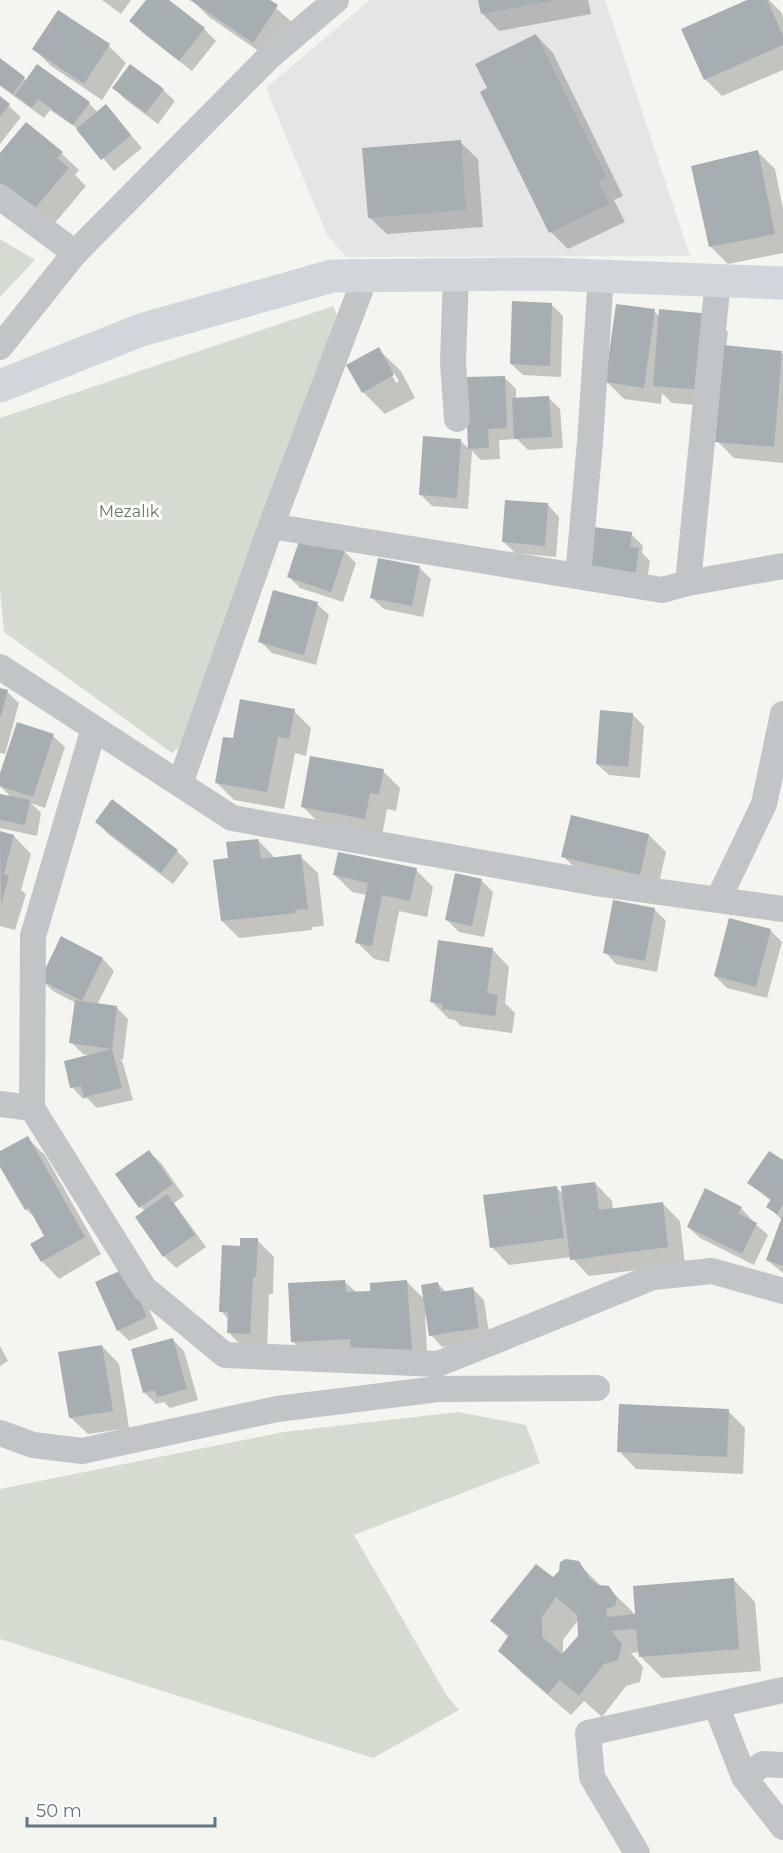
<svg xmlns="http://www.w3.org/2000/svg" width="783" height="1853" viewBox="0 0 783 1853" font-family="Montserrat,sans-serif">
<rect width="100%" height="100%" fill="#f4f4f0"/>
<path fill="#e4e5e4" d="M370,0h235l85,256 -344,1 -20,-24 -60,-145z"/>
<path fill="#d5dbd1" d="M0,239l35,21 -35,37z
M333,306l4,9 -154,428 -11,10 -168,-121 -4,-43v-171z
M458,1412l68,13 14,38 -186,72 93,161 12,14 -86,48 -373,-119v-150l284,-57z"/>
<path fill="#0003" fill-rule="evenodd" d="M102,0h29l-10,14z
M148,0h18l38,29 12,12 -24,30 -49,-38 -12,-12z
M192,0h75l27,24 -24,35 -61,-42z
M479,0h109l3,14 -92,17 -17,-18z
M751,0h18l12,12 2,5v53l-61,26 -17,-17z
M58,12l51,34 17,17 -24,37 -51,-34 -17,-17z
M536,35l17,18 70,143 -9,4 11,22 -57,27 -17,-17 -62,-143z
M0,60l27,21 62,22 9,10 8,-7 36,42 -28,23 -36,-42 -28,-19 -6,8 -44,-32z
M114,88l49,2 12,11 -17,23 -32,-24z
M0,98l21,19 -21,27z
M460,142l18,17 5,68 -96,7 -18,-17z
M758,152l17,17 8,40v44l-55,11 -17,-17 -18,-80z
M61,153l18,17 -4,5 11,11 -37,44 -49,-74z
M551,304l12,12 -2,61 -38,-2 -12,-11z
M654,311l6,6 50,-2 18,17 -2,15 57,7v109l-49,-5 -17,-17 3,-34 -48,-4 -10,-10 -1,11 -37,-5 -18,-18z
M378,349l23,22 14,27 -30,16 -22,-22zM391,373h3l5,8 -3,2z
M504,377l12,12v10l32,-2 12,12 3,39 -35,2 -11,-11 -18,1 1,19 -19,1 -9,-9 -4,58 -36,-3 -12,-12 40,-54 9,9 -2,-70z
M548,505l11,12 -3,40 -41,-4 -11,-11z
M631,534l12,12 -1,7 8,8 -4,26 -44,-5z
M344,551l12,12 -13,39 -43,-14 -12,-12z
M419,567l12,12 -8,38 -39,-8 -12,-11z
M317,604l12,11 -13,50 -44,-12 -12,-12z
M0,689l7,3 12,11 -14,51 -5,-1z
M294,711l17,17 -5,28 -11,-3 -11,56 -50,-9 -18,-18 18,-42z
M632,714l12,12 -4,52 -31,-3 -12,-11z
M53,736l12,11 -20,61 -14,-5 10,10 -4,23 -37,-8v-32l12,2 -12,-12v-8z
M383,771l17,17 -4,23 -9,-2 -5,27 -62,-12 -17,-17z
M97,822l80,29 12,12 -16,21 -65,-50z
M0,833l14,3 17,18 -10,36 5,4 -11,36 -15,-4z
M649,835l17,17 -9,40 -77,-19 -17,-17z
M258,840l17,18 25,-2 18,17 6,53 -12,1v3l-73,8 -17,-17 7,-61z
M416,870l17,17 -6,30 -28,-6 -10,51 -15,-3 -17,-17 10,-47 -15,-3 -17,-17z
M481,880l12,12 -9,45 -25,-5 -12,-12z
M654,909l12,12 -9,51 -41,-8 -11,-12z
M770,930l12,12 -15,56 -40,-10 -12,-12z
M62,938l41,21 11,12 -17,34 20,3 11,11 -5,41 -3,-1 3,4 10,37 -36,8 -10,-10 -4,1 -11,-12 21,-31 -10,-2 -12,-12 5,-39 -23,-12 -12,-12z
M492,949l17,18 -4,36 10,10 -3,20 -51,-7 -6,-6 -6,-1 -18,-18z
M27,1138l18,17 56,99 -42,25 -17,-18 4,-25 -9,-16 -11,-11 -26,-45v-11z
M149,1152l12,11 23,33 -10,7 32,44 -30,21 -12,-12 -27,-39 8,-5 -28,-38z
M783,1162v111l-16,-13 15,-40 -15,-14 4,-5 -22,-18z
M595,1183l17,18 1,8 49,-6 18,18 5,43 -96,12 -18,-19 -62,8 -17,-18 64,-60 7,7z
M741,1208l11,12v1l16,14 -14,30 -54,-27 -12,-11z
M257,1240l17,17 -1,37h-4l-2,57 -21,-1 -17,-17v-13l-8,-9 20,-64z
M137,1282l21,47 -29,12 -11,-11z
M345,1282l12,11h15l35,-11 18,18 13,-16 8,8 26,-4 12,12 6,40 -48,7 -11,-12 -4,-21 -2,1 3,53 -118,-9 -17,-17z
M172,1339l12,12 14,49 -28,8 -6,-6 -8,2 -12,-12z
M0,1346l8,15 -8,5z
M102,1346l17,18 10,64 -41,6 -18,-17z
M728,1411l17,17 -2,46 -107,-5 -17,-18z
M578,1563l23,23 7,2 23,22 6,9 96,-40 22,23 6,69 -99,7 -22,-22v-4l-9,1 12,14 -3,15 -14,4 -24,31 -18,-16 -13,14 -49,-42 -22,-22 9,-13 -17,-17zM579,1619v18l-16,18v-15z"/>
<path fill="#a6aeb2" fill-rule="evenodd" d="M146,0h23l36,28 -26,33 -50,-40z
M190,0h80l8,5 -25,38z
M478,0h73v1l-70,13z
M747,0h20l16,36v9l-79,35 -23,-51z
M58,10l52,34 -26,40 -52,-35z
M536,34l71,144 -9,4 11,22 -60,29 -69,-141 7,-4 -12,-24z
M0,58l25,19 -12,17 -13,-9z
M37,64l53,38 -17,23 -35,-26 -6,9 -17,-13z
M130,64l34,25 -18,24 -34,-25z
M0,96l10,8 -10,13z
M106,104l25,31 -30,25 -25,-31z
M26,122l37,30 -6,6 12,10 -39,46 -30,-26v-35z
M461,140l5,70 -98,8 -6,-70z
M758,150l17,84 -66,13 -18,-81z
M512,301l40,2 -2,63 -40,-2z
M616,304l39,5 -11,79 -39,-6z
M659,309l52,5 -7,76 -51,-4z
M724,345l58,6 -8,96 -59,-5z
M379,347l15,28 -32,18 -16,-28z
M505,376l2,52 -19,1 1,19 -21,1 -3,-72z
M549,396l3,41 -38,2 -2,-41z
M423,436l38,3 -4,59 -38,-3z
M505,500l43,3 -3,43 -43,-4z
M594,527l38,5 -2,15 9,1 -4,28 -47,-6z
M301,535l44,15 -14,42 -44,-15z
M378,558l42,8 -8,40 -42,-8z
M273,590l45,12 -14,53 -46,-13z
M0,688l8,2 -7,26h-1z
M240,699l55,10 -6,30 -11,-2 -11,55 -52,-9 8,-46 10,1z
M600,710l33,3 -5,54 -32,-3z
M17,722l37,12 -21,63 -33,-11v-13z
M310,756l74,13 -5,25 -9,-1 -5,26 -64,-12z
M0,794l30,6 -5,25 -25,-5z
M112,799l66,51 -17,23 -66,-51z
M571,815l78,19 -9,41 -79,-18z
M0,831l14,4 -10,39 5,2 -8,29z
M258,839l3,20 40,-5 7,55 -13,1 1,3 -75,8 -8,-61 15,-2 -2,-16z
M338,852l79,16 -7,33 -28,-6 -10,51 -17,-3 13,-60 -35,-8z
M455,873l27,6 -10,47 -27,-6z
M613,900l42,8 -10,53 -42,-8z
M729,918l42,11 -15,58 -42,-11z
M61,936l42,22 -21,43 -42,-21z
M438,940l55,8 -6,45 11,2 -3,21 -53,-7 1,-5 -13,-2z
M75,1000l42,6 -5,43 -43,-6z
M112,1049l10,39 -38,9 -3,-11 -11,2 -6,-27z
M28,1136l57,101 -44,25 -11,-18 14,-8 -15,-28 -4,2 -25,-43v-16z
M149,1150l24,34 -34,24 -24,-34z
M769,1151l14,9v44l-6,10 -11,-7 5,-8 -24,-16z
M595,1182l4,28 64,-8 5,45 -98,13 -9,-74z
M557,1186l7,52 -74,10 -7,-53z
M705,1188l37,19 -4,6 19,10 -15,31 -55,-27z
M167,1194l28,41 -32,22 -28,-40z
M783,1214v52l-17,-6z
M240,1238h18l-2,39h-3l-3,57 -23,-1 1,-21h-9l3,-67 18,1z
M126,1268l21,49 -30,14 -22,-49z
M345,1280l1,12 24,-1v-8l37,-3 5,71 -61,3 -1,-15 -59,3 -3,-59z
M438,1282l2,10 33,-5 6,41 -50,8 -8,-51z
M173,1338l14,51 -30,8 -2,-7 -12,3 -12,-44z
M102,1345l11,66 -44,7 -11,-66z
M619,1404l110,5 -2,48 -110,-5z
M566,1559l13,2 11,18 8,6 11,1 8,12 -2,8 -9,3 1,8 28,-3 -2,-28 101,-8 5,71 -100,8 -3,-28 -25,2 11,13 -4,16 -14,4 -25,32 -19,-16 -12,14 -50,-43 11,-16 -19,-14 46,-57 17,13 6,-6 1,-9zM556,1597l21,18 1,21 -16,18 -20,-17v-20z"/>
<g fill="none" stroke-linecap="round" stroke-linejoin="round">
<path stroke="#c2c5c8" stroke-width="26" d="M0,197l75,56 -75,94
M75,253l195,-197 66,-56
M456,275l-3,87 4,57
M271,526l391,64 26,-7 95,-17
M578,576l12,-134 11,-166
M688,583l30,-303
M0,667l232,151 364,65 187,26
M94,728l-61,208 -1,172 112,180 81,67 213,9 215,-87 59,-6 71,20
M180,784l91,-258 95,-251
M718,900l46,-96 19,-90
M0,1104l32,4
M0,1433l33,12 49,6 195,-42 161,-20 159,-1
M716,1705l28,72 39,50
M744,1777l19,-13 20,1
M637,1853l-45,-76 -4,-44 195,-43"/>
<path stroke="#d1d6da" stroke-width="33" d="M0,386l141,-56 191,-54 214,-2 237,9"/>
</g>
<g text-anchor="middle" stroke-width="6" stroke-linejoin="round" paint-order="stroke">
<g font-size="16" fill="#677862" stroke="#fff">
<text x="129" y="517">Mezalık</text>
</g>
</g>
<path d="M27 1817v9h188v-9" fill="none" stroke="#647480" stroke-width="3"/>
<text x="36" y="1817" font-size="18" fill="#647480" stroke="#ffffff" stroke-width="4.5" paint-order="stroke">50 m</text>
</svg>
